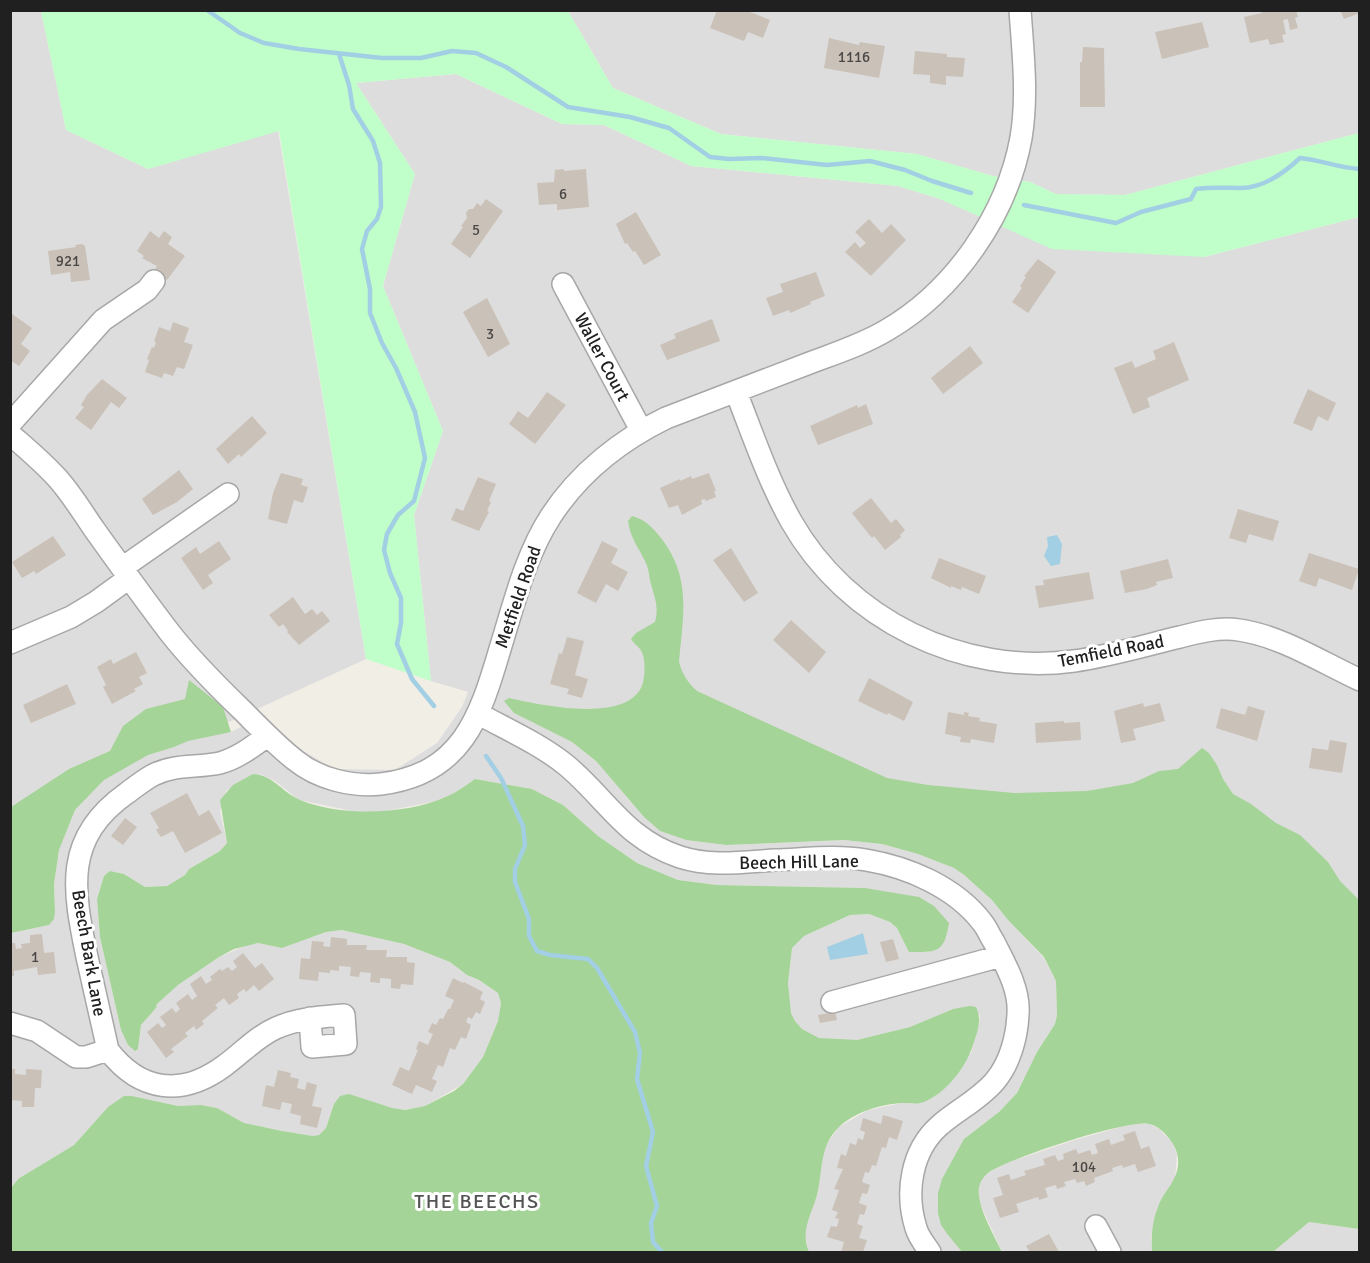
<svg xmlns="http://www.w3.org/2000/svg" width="1370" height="1263" viewBox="0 0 1370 1263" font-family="Signika,sans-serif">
<rect width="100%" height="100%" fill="#f1eee6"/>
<path fill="#dedddd" d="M11,11h30l25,119 82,39 130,-39 88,529 -174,80 39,-7 33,-17 21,25 49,29 61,1 42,-27 25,-36 6,-15 -37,-11 -17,-166 29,-84 -60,-145 32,-112 -59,-91 100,-9 106,50 42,1 87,41 207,20 42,13 264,58 155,-40v738l-845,-242 58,29 24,19 48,56 16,14 26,9 40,5 118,-5 38,4 36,10 36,14 9,6 29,26 16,20 36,38 12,23 1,34 -2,9 -18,28 -20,41 -18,19 -35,27 -23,86 21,27h-154l-3,-19 1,-8 11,-30 7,-46 6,-10 9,-12 29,-17 34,-7 12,1 57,-51 8,-29 1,-9 -27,-6 -43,18 -53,13 -19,1 -19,-3 -17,-9 -7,-8 -4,-8 -3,-30 4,-35 12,-12 46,-21 19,-1 21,8 8,7 11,22 20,1 -64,-64 -148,-3 -39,-5 -41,-17 -39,-27 -35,-31 -31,-16 -57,-10 -26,17 -17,6 -52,10h-23l-58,-12 -24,-19 -13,-6 -9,-1 -27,17 -6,20 7,32 -7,8 -31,18 -4,6 -18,11 -22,1 -21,-13 -14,-3 -6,5 -7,23 3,38 21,93 7,15 10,4 3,-24 15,-17 1,-4 21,-19 41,-28 28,-12 11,-2 24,5 44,-16 16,-2 62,14 46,18 17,13 12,5 19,13 3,10 -3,18 -15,36 -20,27 -38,22 -20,4 -71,-6 -8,24 -7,7 -6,1 -31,-5 -38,-8 -27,-15 -16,-3 -23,1 -46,-10 -24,11 -34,38 -56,34 -7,9v-255l38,-8 6,-13 -1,-28 5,-34 16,-40 26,-27 -90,45z
M568,11h791v122l-234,62 -69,-1 -26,-12 -37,-6 -76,-22 -196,-20 -108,-46z
M1139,1124h11l9,5 13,13 5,12 -2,26 -13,19 -5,11 -6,27 1,15h-150l-24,-53 1,-14 7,-11 23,-12 66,-22 49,-14z
M1309,1222l50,7v23h-86z"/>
<path fill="#a4d497" d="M632,516c14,4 20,11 29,22 31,40 22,77 18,124 3,12 9,21 18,29l190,87 41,7 86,8 73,-2 46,-8 26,-12 19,-2 24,-21 7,5 8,12 6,14 10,15 18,10 25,19 24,12 28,27 12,19 19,19v329l-50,-7 -36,30h-121c-1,-15 0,-30 6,-45 7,-19 25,-30 19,-54 -3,-11 -16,-27 -28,-29 -22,-5 -142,35 -161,49 -3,2 -7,8 -8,11 -7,16 15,53 22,68h-40l-14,-17 -7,-10 -3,-12v-20l4,-14 22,-40 35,-27 18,-19 20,-41 18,-28 2,-9 -1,-34 -12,-24 -36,-37 -16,-20 -29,-26 -9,-6 -36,-14 -36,-10 -38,-4 -118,5 -40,-5 -26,-9 -16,-14 -48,-56 -24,-19 -58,-29 -10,-12 5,-3c31,7 130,29 135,-21 1,-8 1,-22 -4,-28 -3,-4 -6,-5 -9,-10l5,-6 19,-11c4,-15 0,-23 -4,-38 -2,-7 -2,-16 -6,-23 -7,-14 -15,-24 -17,-40z
M189,680l34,27 8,25 -43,9 -14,6 -26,8 -44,25 -29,30 -16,40 -5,34 1,28 -1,7 -5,6 -38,8v-126l58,-38 41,-18 13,-25 23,-17 39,-10z
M253,774c22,2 28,18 47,26 41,17 107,15 148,-4 9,-4 18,-11 27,-17l57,10 31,16 35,31 39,27 41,17 39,5 148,3 54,9 15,9 15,17c-5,30 -11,29 -40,29l-12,-24 -7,-6 -21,-8 -19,1 -46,21 -12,12 -4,35 3,30 4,8 7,8 17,9 38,2 53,-13 43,-18 17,-3 6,1c6,13 2,23 -2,35 -7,24 -26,49 -48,59 -8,4 -15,2 -23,2 -22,1 -48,9 -64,24 -20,19 -16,44 -22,68 -6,21 -17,36 -8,57h-798v-64l7,-9 56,-34 34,-38 16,-11h8l46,10 23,-1 16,3 27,15 38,8 31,5 6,-1 7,-7 8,-24 6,-8 9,-2 43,14 13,2 20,-4 29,-15 9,-7 20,-27 15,-36 3,-18 -3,-10 -19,-13 -12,-5 -17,-13 -46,-18 -62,-14 -16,2 -44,16 -24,-5 -24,6 -15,8 -41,28 -21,19 -1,4 -15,17 -3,24 -3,2 -7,-6 -7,-15 -21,-93 -3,-38 7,-23 6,-5 14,3 21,13 22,-1 18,-11 4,-6 31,-18 7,-8 -7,-43 13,-15z"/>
<path fill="#c0feca" d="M41,11h527l45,77 108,46 196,20 76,22 37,6 26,12 69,1 234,-62v84l-155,40 -152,-8 -112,-50 -42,-13 -207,-20 -87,-41 -42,-1 -106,-50 -100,9 59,91 -32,112 60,145 -29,84 17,166 -65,-22 -87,-528 -131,38 -82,-39z"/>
<path fill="#a2cfe3" d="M1057,535l5,9 -2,20 -9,2 -7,-10 4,-10 -1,-9z
M863,933l5,21 -38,6 -3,-13z"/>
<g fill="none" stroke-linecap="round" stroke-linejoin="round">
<path stroke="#a2cfe3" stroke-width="4.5" d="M207,10l33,23 24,10 35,6 83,9h39l31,-7 24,2 30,14 62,40 62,10 39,11 41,29 19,2 32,-1 66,7 43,-4 35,9 27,11 39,12
M339,54l10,31 4,24 20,32 7,22 1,44 -4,12 -10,12 -5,18 8,40v24l12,30 14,25 19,44 10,46 -11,43 -16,14 -11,19 -3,16 6,23 11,25v25l-4,21 15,35 22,27
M1024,205l92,18 25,-11 50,-13 5,-10c15,-2 28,-1 43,-1 24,1 45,-15 61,-30 21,2 39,10 60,11
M486,756l15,22 22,48 2,19 -10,24v13l14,37v17l8,15 13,4 38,4 9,9 38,64 5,21 -3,26 16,53 -7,34 11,40 -6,17 2,19 9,10"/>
</g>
<path fill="#cac1b8" d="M717,10h28l25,10 -7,18 -15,-6 -4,9 -34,-13z
M1261,10h35l2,7 -3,1 3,10 -8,2 -2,-11 -5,1 3,14 -4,1 2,7 -14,3 -2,-6 -18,4 -6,-26 18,-4z
M1340,10h20v3l-16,6z
M1202,22l7,25 -47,12 -7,-27z
M829,38l30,7 1,-3 25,4 -6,32 -55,-10z
M1083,47l21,1 1,59h-25v-45h2z
M915,51l32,3v3l18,1 -2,19 -17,-1v9l-16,-2v-8l-17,-1z
M564,169v2l22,-2 3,38 -32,3v-6l-18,1 -2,-22 17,-1 1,-12z
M486,199l17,12 -33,47 -19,-14 12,-17 -2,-1 6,-8 -1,-5 3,-4h4l4,-6 4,3z
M636,212l25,43 -17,10 -9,-14 -2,1 -6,-9 -2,1 -9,-20z
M869,219l13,14 9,-9 15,16 -35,36 -26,-24 10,-10 5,6 6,-5 -11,-11z
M150,231l9,7 5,-7 8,6 -4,7 17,12 -18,24 -13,-9 3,-5 -15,-8 2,-2 -7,-5z
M82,244l3,2 5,34 -19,2 -1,-10 -19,3 -3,-24 28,-4 -1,-2z
M1038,259l18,13 -28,41 -16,-11 10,-14 -2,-2 6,-9 -2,-1z
M816,272l9,24 -15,6 1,2 -21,9 -1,-3 -16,6 -7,-18 17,-6 -3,-8z
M487,298l23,46 -22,13 -25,-45z
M12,314l20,14 -11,16 9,7 -11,15 -9,-6v-44z
M712,319l8,22 -53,19 -7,-15 16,-7 -2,-4z
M173,322l16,6 -5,14 9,3 -9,24 -7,-2 -4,9 -9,-3 -2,5 -17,-6 4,-12 -2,-1 5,-12 2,1 2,-6 -2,-1 5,-14 11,4z
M1174,342l15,38 -42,18 3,9 -17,7 -19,-46 18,-7 3,7 21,-9 -3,-8z
M970,346l13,17 -40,31 -12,-16z
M102,379l25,19 -8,10 -8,-6 -20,28 -16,-12 9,-11 -3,-2 6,-10z
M1308,389l28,14 -8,18 -10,-5 -6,15 -19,-8z
M547,392l19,13 -31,39 -26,-20 9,-13 10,7z
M866,404l7,20 -55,21 -8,-19 47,-21 1,3z
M252,416l15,17 -26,24 -2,-3 -11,10 -12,-15z
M179,470l14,19 -16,13 -24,13 -11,-16z
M281,473l22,6 -2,6 7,2 -5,16 -9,-3 -7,24 -19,-5 5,-26z
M709,473l7,18h-2l2,6 -10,4 -1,-2 -4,1 1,4 -20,11 -4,-10 -9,3 -9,-20 20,-9v2l11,-5 1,3z
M478,477l18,7 -7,17 2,1 -4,9 2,1 -10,19 -28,-11 5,-12 7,3z
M871,498l20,25 5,-4 9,11 -5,5 1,2 -16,13 -11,-14 -2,2 -20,-25z
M1238,509l41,12 -6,20 -24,-7 -3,9 -17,-5z
M53,536l13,19 -30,19 -2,-3 -12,7 -10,-16z
M219,541l12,18 -23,16 5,8 -10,7 -22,-32 15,-11 4,7z
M602,541l16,8 -7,14 17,9 -10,19 -12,-7 -10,19 -19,-10z
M731,548l27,45 -14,9 -31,-42z
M1309,553l50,16 -7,21 -33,-12 -3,9 -17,-6z
M939,558l47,18 -7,18 -17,-7 -1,3 -10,-4v2l-20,-10z
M1168,559l5,19 -17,4 1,3 -10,4 -22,4 -5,-22z
M1089,572l5,27 -55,9 -4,-22 9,-1 -1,-5z
M293,597l12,17 7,-5 5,6 5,-4 8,10 -31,24 -12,-13 1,-1 -5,-7 -4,3 -10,-12z
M791,620l35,32 -17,21 -36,-33z
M567,637l17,4 -9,34 13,4 -6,19 -15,-4 2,-5 -19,-5 9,-31 3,1z
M136,652l11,21 -8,4 4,7 -9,5 2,2 -24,13 -9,-17 3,-2 -9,-18 14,-8 2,5z
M869,678l44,24 -9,19 -16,-8 -1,2 -29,-14z
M67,684l9,20 -45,19 -8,-18z
M1143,703l1,4 16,-4 5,18 -32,8 3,11 -15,3 -7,-32z
M1248,706l17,5 -8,30 -41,-13 5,-20 24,7z
M948,712l16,3v-3l5,1 -1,3 12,2 -1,3 18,3 -3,19 -23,-4 -1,4 -10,-1 1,-5 -16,-3z
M1064,721v2l16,-1 1,18 -45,3 -1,-20z
M1330,740l17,3 -5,30 -33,-5 3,-20 16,2z
M187,793l12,23 10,-6 13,23 -37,20 -12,-22 -12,6 -5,-7 3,-2 -9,-15z
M125,818l12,9 -14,18 -12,-9z
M42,934l2,19 10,-1 2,21 -18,2 -1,-8 -23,4v5h-4v-33h5l1,6 6,-1 -1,-4 9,-1v-8z
M331,937l16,2v6h20l-1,5h21l-1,7h21v5l8,1 -2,22 -12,-1 -1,5 -9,-1v-9l-11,-1v5l-10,-1 1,-9 -11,-1 -1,5 -9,-1 1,-9 -12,-1v5l-9,-1v3l-11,-1 -1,9 -19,-2 2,-21 9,1 2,-18 12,1 -1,4 7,1z
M893,939l6,20 -13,3 -6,-20z
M243,953l12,15 7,-5 12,16 -15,12 -5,-6 -8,7 -2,-3 -7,5 2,4 -10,7 -5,-7 -9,7 3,3 -16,13 2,3 -8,6 -2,-4 -9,7 3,3 -17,13 3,3 -8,6 -19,-26 11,-9 4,5 4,-3 -6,-8 12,-9 4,5 4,-4 -4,-6 12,-9 4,6 5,-4 -7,-12 11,-8 5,8 6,-4 -2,-3 10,-8 2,2 6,-4 4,4 5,-4 -4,-6z
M453,978l10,5 1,-1 19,10 -3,7 5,3 -5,12 -4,-2 -4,7 -4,-2 -2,5 5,3 -5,14 -5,-2 -6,13 -5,-2 -7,19 -5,-2 -6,14 5,2 -5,11 -16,-7 -4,9 -20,-9 8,-18 9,4 9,-21 -2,-1 3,-8 9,4 5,-11 -5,-2 4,-9 4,2 4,-7 3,1 5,-10h2l4,-9 -9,-4z
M835,1012l2,8 -17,3 -2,-8z
M10,1069h5v5l11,1v-6l16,1 -1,18h-6l-1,19h-12v-6l-12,-1z
M278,1070l13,3 -1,4 9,2 -2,9 8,2 2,-8 10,3 -5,21 10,2 -5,20 -17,-4 1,-8 -11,-3 2,-9 -10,-2 -2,8 -18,-4 4,-21 8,2z
M883,1115l20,6 -6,19 -8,-3 -3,11 -4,-1 -6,19 -4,-1 -3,8 -4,-1 -3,10 8,3 -3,9 -5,-1 -3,10 8,3 -3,9 -4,-1 -3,10 6,2 -4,12 8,2 -4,12h-22l3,-10 -17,-5 4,-11 6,1 2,-8 -4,-1 3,-6 -6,-2 7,-20 -5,-1 9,-20 -6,-1 4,-14 5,2 4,-13 6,2 2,-7 5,2 2,-8 -5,-2 3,-12 18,6z
M1135,1131l6,18 8,-3 7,20 -18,6 -3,-8 -12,4 -1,-3 -10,3 1,3 -19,7 1,4 -9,4 -2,-5 -7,2 -2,-4 -11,3 2,4 -9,3 -1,-4 -11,3 3,9 -9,3 -1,-3 -22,7 3,8 -19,6 -7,-20 10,-3 -6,-17 12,-4 2,6 15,-5 -2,-4 21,-6 -2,-6 12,-4 3,6 6,-2 -1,-5 13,-5 2,5 12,-4 2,5 6,-2 -3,-9 14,-5 2,6 14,-5 -2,-5z
M1049,1234l10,18h-29l-4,-6z"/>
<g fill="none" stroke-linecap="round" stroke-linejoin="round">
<g stroke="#a7a7a7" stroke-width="24">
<path id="minor" d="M563,284l78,146
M736,392c17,43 32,88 55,129 56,99 171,155 283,140 36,-5 72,-16 106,-24 19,-5 39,-10 59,-7 42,6 82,32 121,50
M10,424l93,-104 44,-30 7,-9
M10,434c17,15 34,29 49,46 13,15 24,33 35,49 25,35 50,70 76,104 22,28 47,53 73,78 17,17 33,34 52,49 23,19 57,27 86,24 81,-10 99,-67 119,-135 14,-45 25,-93 51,-133 28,-43 70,-76 115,-98 47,-18 94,-36 141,-54 26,-10 55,-19 80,-34 67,-39 120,-115 134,-192 7,-42 2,-85 -1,-128
M122,568l106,-74
M10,643l61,-26 25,-15 33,-24
M479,714c29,16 61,30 87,51 41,34 59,74 114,92 31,10 63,5 95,3 30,-1 61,-5 91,0 42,7 89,27 116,62 5,6 8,14 12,20 11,22 26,47 24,72 -1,23 -8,49 -23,67 -16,19 -38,29 -56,45 -28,25 -34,67 -23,102 2,8 9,17 14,24
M267,736c-15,11 -29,22 -47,27 -23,5 -46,1 -67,12 -9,5 -18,12 -26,18 -64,45 -54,96 -40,164 7,31 14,62 21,93 32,42 74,47 116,16 18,-13 32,-29 52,-38 22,-10 45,-11 68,-13l2,29 -34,3 -2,-29
M832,1002l169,-46
M10,1023l27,8 39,26h10l22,-7
M1096,1226l14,26"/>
</g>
<use href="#minor" stroke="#fff" stroke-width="21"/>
</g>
<g text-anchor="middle" stroke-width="6" stroke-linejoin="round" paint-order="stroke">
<g font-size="15" fill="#4a4846">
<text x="854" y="62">1116</text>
<text x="563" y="199">6</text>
<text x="476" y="235">5</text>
<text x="68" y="266">921</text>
<text x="490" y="339">3</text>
<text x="35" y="962">1</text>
<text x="1084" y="1172">104</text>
</g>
<g font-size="18" fill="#202020" stroke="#fff">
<text transform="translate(602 357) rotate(62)" y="6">Waller Court</text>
<text transform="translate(518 597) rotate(-71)" y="6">Metfield Road</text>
<text transform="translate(1111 651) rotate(-11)" y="6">Temfield Road</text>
<text transform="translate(799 862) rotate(-1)" y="6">Beech Hill Lane</text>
<text transform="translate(89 953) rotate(80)" y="6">Beech Bark Lane</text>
</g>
<g font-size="20" letter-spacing="1.5" fill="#535353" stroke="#fff">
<text x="477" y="1208">THE BEECHS</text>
</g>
</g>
<rect width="1370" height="1263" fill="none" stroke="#202020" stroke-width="24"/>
</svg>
